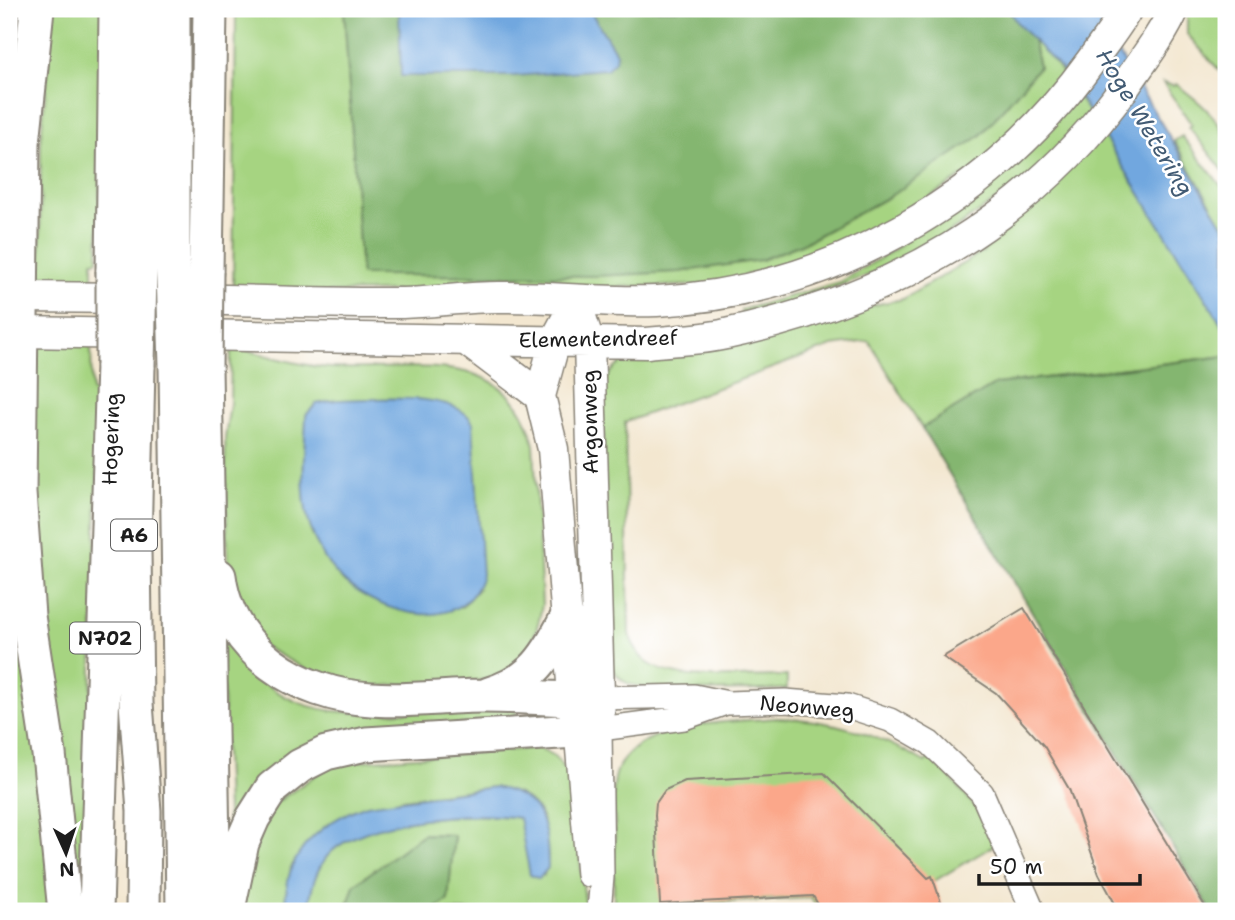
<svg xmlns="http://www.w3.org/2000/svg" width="1235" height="920" viewBox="0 0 1235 920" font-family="'Shantell Sans',sans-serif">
<rect width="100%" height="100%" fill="#fff"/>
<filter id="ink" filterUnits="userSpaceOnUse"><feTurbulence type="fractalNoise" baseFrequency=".0143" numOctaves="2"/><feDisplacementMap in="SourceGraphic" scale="14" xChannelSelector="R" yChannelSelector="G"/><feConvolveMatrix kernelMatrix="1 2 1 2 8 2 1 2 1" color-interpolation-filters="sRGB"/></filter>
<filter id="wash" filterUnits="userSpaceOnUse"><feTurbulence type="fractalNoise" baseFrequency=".00686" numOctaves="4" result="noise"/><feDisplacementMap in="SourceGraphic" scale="28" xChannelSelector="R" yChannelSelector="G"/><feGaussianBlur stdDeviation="1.57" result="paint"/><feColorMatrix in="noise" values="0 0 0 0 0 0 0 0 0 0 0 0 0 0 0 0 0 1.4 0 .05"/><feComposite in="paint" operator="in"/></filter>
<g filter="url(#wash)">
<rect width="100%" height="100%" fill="#f3e7d0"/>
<path fill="#a6d481" stroke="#61784e" stroke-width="2" fill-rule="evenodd" d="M54,9h50l-6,251 -5,1v29l-51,-1 -2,-16 1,-135z
M236,9h108l17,266 147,-1 253,-14 45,-18 86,-47 147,-128 -7,-32 35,43 -89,89 -120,74 -145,44 -480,9z
M1187,9h39v69l-39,-44z
M1163,83l11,3 2,-2c17,13 43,32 50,55 3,10 0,24 0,35l-37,-47 3,-2z
M1078,97l12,17 -59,62 -123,85 -165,59 -2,-10 99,-28 54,-32z
M1102,132l124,199v25l-230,28 -74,44 -53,-87 -37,5 -207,76 4,212c5,13 10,24 22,31 32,19 99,10 136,11v13c-29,1 -141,6 -162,-7 -6,-4 -11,-11 -15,-16l-8,-282c12,-18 22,-25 43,-32l258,-53 81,-48 9,-16z
M1182,136l44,56v38l-52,-89z
M47,343l44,1 1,48h8l-15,519h-9l-41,-299 -3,-261z
M231,346c32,8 68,20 101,22 79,4 180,-25 202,77l8,160c-14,88 -66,77 -137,79 -19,1 -47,7 -65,1 -27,-9 -55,-28 -81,-41l-31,-74 -3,-132 5,-34zM311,532l167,57 -16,18 -118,-25 -17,-20z
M9,407l43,504h-43z
M221,630c50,79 93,86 183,82 37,-2 75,-4 113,-6l-1,16 -155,7 -133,112z
M778,718c55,1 99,16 147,44l4,-4c17,14 66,64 64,88l-109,65h-65l-8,-13 -176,9 -1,4h-20c-1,-29 1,-57 1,-86 -1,-17 -4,-37 2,-54 18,-50 115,-49 161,-53z
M539,748l14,7 17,19 16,137h-153l15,-11 6,-65 -31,-1 -69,51 -8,26h-38c3,-22 7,-43 23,-59 37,-35 140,-41 189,-34l6,27 18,30 4,-18 -6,-40 -8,-12 -15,-11 -25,-7 -92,12 -74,25 -16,15 -21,28 -7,44h-47l1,-21 35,-85 60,-42z"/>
<path fill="#84b66f" stroke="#506946" stroke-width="2" d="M344,9h55l3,67 214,-23 -27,-44h419l10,15 14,11 7,32 -59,69 -88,59 -86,47 -45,18 -81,12 -85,4 -234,-1z
M1226,356v555h-15l-289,-483 74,-44z
M423,834l31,1 -6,65 -15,11h-87l8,-26z"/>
<path fill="#71a7df" stroke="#46627e" stroke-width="2" d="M399,9h190l27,44 -1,8 -8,8 -93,7h-113z
M1008,9h84l134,221v101l-163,-260 -45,-47z
M336,400c35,0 120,-11 137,23l9,152c-18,62 -101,40 -138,6 -14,-12 -26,-31 -32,-49 -14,-35 -7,-80 -6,-117l10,-11z
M494,787c48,9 54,37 54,81l-9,11 -9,-4 -11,-57c-47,-8 -151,0 -188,34 -16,16 -20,38 -23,59h-24c2,-13 2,-31 8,-44 13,-31 45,-52 75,-62z"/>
<g id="blocks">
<path fill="#fba78a" d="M1024,608l67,110 117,193h-89l-20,-37 -30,-85 -25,-43 -48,-53 -53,-36z
M824,773l104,105 4,-2 12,35h-122l-9,-15 -153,8 -5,-89 1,-12 9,-13 20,-9z"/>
</g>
</g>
<g filter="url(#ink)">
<use href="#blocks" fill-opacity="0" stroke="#888276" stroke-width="2"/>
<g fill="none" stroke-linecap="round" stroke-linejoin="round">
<g stroke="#888276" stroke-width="26">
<path id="minor" d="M598,698l96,-2 34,7 57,-2 62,5 43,14 40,23 52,50 51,118
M576,731l12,144
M599,911l3,-34 -2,-148 84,-11 42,-15"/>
</g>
<g stroke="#888276" stroke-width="33">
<path id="major" d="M21,297l114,1
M181,299c74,1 148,5 222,4 32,-1 63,-6 95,-6 53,-1 105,6 159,4 173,-9 333,-100 434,-240 12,-17 26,-34 36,-52
M576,302l13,40 11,387 -24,2 -23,-282 -13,-53 15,-55z
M22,332l625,11c26,-3 54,-3 79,-9 161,-34 304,-113 400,-249 17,-25 36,-49 48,-76
M466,340l74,56"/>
</g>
<g stroke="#888276" stroke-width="37">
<path id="highway" d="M37,9l-14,134 -4,350 9,123 21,138 16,157
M113,271l3,-262
M140,271l2,-262
M173,272v-263
M206,272l4,-263
M138,366l-4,182 2,155 8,108 -1,100
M176,366l7,545
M205,367l9,544
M219,576c9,75 80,119 152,123 37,3 75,-3 112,-3 30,0 60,2 91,3
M489,694c44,-13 57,-37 78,-76
M228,909l14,-66 11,-25 19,-30 28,-22 26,-13 40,-9 210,-13
M96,911l17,-546"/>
</g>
<use href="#minor" stroke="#fff" stroke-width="23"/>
<use href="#major" stroke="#fff" stroke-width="30"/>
<use href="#highway" stroke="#fff" stroke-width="33"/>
<g stroke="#888276" stroke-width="37" stroke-linecap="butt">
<path id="highway-bridge" d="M173,272l3,94
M113,365v-94
M138,366l2,-95
M205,367l1,-95"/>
</g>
<use href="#highway-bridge" stroke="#fff" stroke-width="33"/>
</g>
</g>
<g text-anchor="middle" stroke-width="5" stroke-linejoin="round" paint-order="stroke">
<g fill="#fff" stroke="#606060" stroke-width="2">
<rect x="111" y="519.5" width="46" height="31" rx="5"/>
<rect x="70" y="622.5" width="70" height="31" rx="5"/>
</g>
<g font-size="19" font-weight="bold" fill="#1c1c1c">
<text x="134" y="542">A6</text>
<text x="105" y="645">N702</text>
</g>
<g font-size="21" fill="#1c1c1c" stroke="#fff">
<text transform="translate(598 339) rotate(-1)" y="7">Elementendreef</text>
<text transform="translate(590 422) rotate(-91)" y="7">Argonweg</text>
<text transform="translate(111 439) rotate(-88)" y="7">Hogering</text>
<text transform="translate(807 707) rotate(5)" y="7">Neonweg</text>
</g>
<g font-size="23" font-style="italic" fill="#425b74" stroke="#fff">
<text transform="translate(1145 122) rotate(59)" y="8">Hoge Wetering</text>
</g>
</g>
<rect width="1235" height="920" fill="none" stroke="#fff" stroke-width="35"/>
<g transform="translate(66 853) rotate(177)" stroke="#ffffff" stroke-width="5" paint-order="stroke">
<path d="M0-5L12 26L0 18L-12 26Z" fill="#1c1c1c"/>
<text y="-10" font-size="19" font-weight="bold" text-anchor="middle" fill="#1c1c1c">N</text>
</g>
<path d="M979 874v10h161v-10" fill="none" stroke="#1c1c1c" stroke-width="3.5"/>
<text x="990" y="874" font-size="21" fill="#1c1c1c" stroke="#ffffff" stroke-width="5" paint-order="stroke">50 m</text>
</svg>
